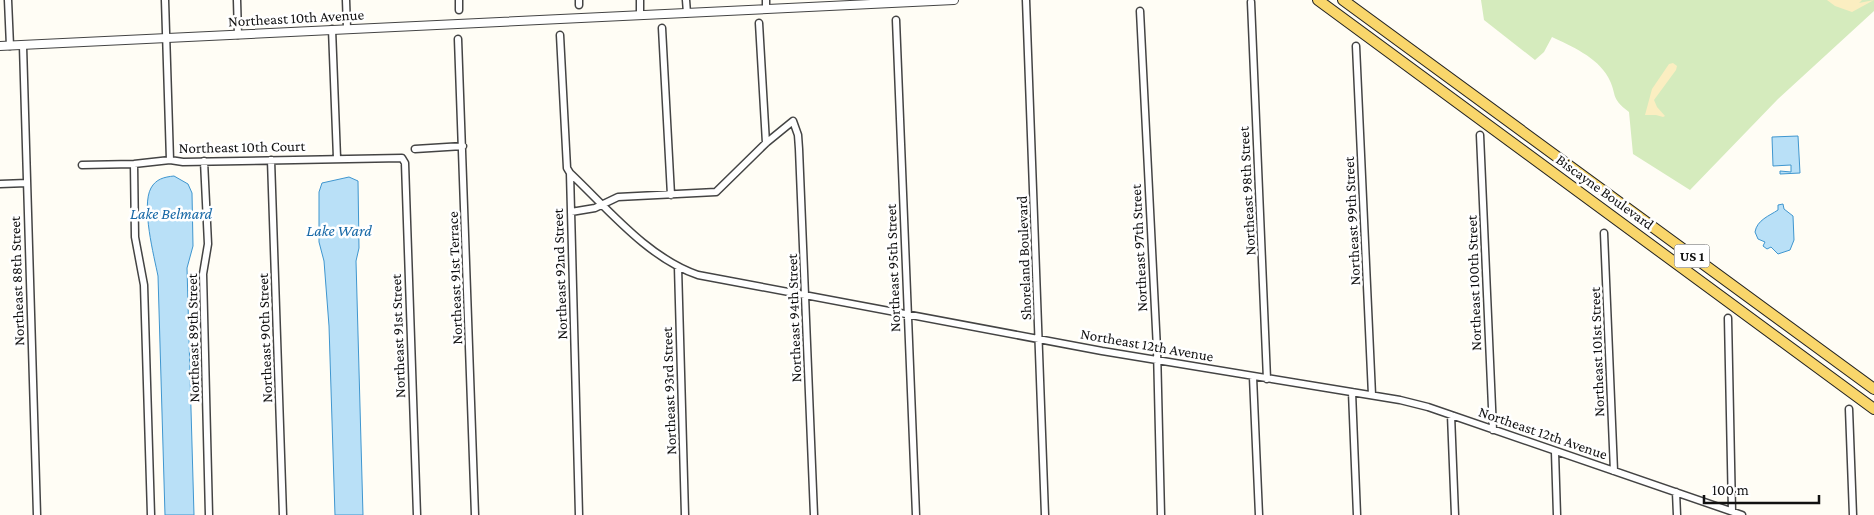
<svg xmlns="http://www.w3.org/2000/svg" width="1874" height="515" viewBox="0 0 1874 515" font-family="'Crimson Pro',serif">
<rect width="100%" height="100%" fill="#fffdf5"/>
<path fill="#d5ebbd" d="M1481,0h393v11l-96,88 -88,91 -57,-36 -4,-42c-20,-15 -11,-17 -21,-35 -11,-20 -37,-31 -56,-40l-8,15 -9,8 -51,-40z"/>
<path fill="#fbeec1" d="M1827,0h35l-3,3 15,-3 -22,12 -17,-6z
M1673,63l4,3 -1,4 -22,30 3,7 8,9 -2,1 -7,-2h-11l7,-26 17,-25z"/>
<path fill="#b9e0f7" stroke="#3f96cf" d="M1798,136l2,37 -20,1v-3l11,1v-7l-18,1 -1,-29z
M174,176l14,8 4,9 1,53 -6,22 7,247h-29l-7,-239c-4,-20 -17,-70 -7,-88 5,-9 13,-11 23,-12z
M349,177l9,4 1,67 -3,13 7,254h-28l-6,-189 -5,-65 -5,-19v-50l3,-9z
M1783,204l1,5 9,7 1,24 -4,10 -12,4 -7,-7 -4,2 -4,-3 2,-4 -7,-3 -3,-7c2,-12 14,-16 23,-22v-5z"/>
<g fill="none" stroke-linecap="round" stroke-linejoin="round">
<g stroke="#444" stroke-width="9">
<path id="minor" d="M8,0l2,46
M165,0l5,160
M237,0l1,35
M346,0l1,28
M459,0v10
M579,0v5
M640,0v14
M686,0l1,13
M766,0v9
M1026,0l19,515
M1251,2l16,377
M1140,11l17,338 4,166
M896,20l20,495
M759,23l7,120
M662,28l9,167
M332,29l5,129
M560,35l7,133 3,5 9,342
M458,39l17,476
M23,46l14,469
M1356,46l16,349
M1480,135l13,295
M415,149l48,-3
M271,160l12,355
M204,161l4,83 -5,30 6,241
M134,164l1,73 9,48 7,230
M82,165l52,-1 36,-4 13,2 219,-4 3,5 12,352
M570,173c38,36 78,85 128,102l404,76 298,49 28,7 314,108
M0,184l27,-1
M571,212l24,-4 23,-11 98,-5 50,-49 27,-22 5,14 1,14 15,366
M1604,233l10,238
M678,267l7,248
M1728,318l4,193
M1253,377l6,138
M1352,392l5,123
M1849,409l4,106
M1451,415l4,100
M1555,452l2,63
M1676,492l1,23"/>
</g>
<g stroke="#444" stroke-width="10">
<path id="tertiary" d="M0,46l954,-46"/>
</g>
<g stroke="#222" stroke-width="12">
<path id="primary" d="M1318,0l556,409
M1343,0l531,389"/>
</g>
<use href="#minor" stroke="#fff" stroke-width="6"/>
<use href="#tertiary" stroke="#fff" stroke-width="8"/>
<use href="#primary" stroke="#f9d66b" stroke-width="10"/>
</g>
<g text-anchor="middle" stroke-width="5" stroke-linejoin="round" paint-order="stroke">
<rect fill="#fff" stroke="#585858" stroke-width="1" x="1674.5" y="244.5" width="35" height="23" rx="4"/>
<g font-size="14" font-weight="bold" fill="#111">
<text x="1692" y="261">US 1</text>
</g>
<g font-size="15" fill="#111" stroke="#fff">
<text transform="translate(296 18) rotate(-3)" y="5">Northeast 10th Avenue</text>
<text transform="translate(242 147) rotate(-1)" y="5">Northeast 10th Court</text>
<text transform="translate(1247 191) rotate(-93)" y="5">Northeast 98th Street</text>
<text transform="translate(1605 192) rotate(36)" y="5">Biscayne Boulevard</text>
<text transform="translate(1352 221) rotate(-93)" y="5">Northeast 99th Street</text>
<text transform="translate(1139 248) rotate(-93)" y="5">Northeast 97th Street</text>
<text transform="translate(1024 258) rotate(-92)" y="5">Shoreland Boulevard</text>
<text transform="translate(893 268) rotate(-92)" y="5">Northeast 95th Street</text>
<text transform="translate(560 274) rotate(-92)" y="5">Northeast 92nd Street</text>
<text transform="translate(455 278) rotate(-92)" y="5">Northeast 91st Terrace</text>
<text transform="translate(17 281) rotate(-92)" y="5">Northeast 88th Street</text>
<text transform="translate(1474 283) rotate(-92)" y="5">Northeast 100th Street</text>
<text transform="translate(794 318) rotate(-92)" y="5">Northeast 94th Street</text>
<text transform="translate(398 336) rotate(-92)" y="5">Northeast 91st Street</text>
<text transform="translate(193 338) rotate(-91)" y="5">Northeast 89th Street</text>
<text transform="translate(265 338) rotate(-92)" y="5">Northeast 90th Street</text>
<text transform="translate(1147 345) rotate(10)" y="5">Northeast 12th Avenue</text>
<text transform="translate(1597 352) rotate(-92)" y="5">Northeast 101st Street</text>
<text transform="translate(669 391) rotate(-92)" y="5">Northeast 93rd Street</text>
<text transform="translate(1543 433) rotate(19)" y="5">Northeast 12th Avenue</text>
</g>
<g font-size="16" font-style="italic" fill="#1768a6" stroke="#fff">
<text x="171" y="219">Lake Belmard</text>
<text x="339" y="236">Lake Ward</text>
</g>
</g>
<path d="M1704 495v8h115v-8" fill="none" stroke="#111111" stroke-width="2.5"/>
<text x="1712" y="495" font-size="15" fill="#111111" stroke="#ffffff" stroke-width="4" paint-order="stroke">100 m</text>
</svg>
